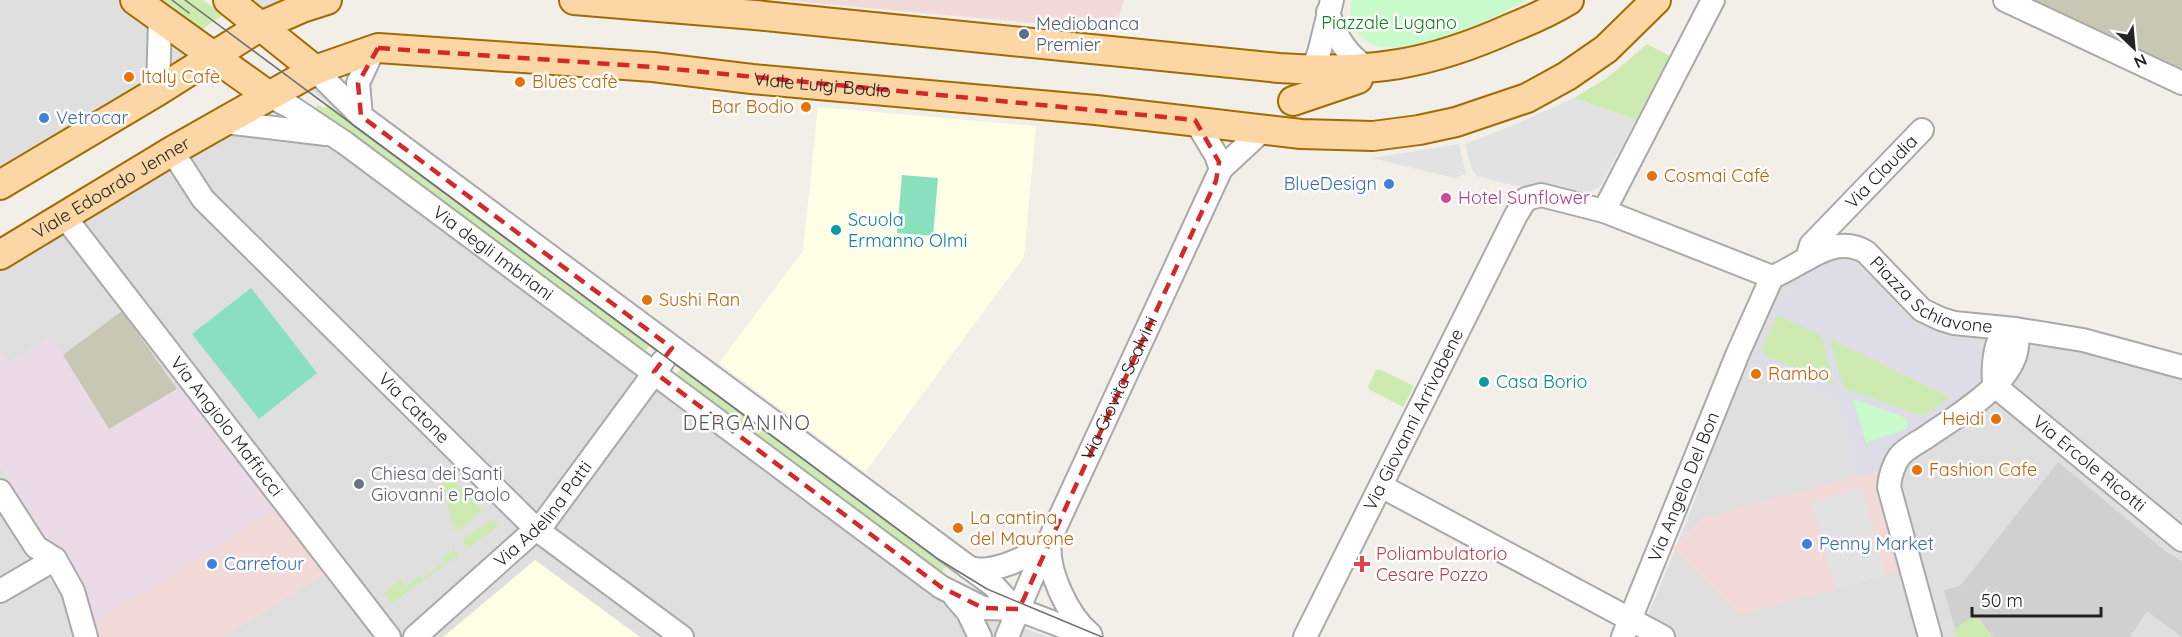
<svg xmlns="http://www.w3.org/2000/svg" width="2182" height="637" viewBox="0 0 2182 637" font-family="Quicksand,sans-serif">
<rect width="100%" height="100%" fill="#f2efe9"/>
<path fill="#e0dfdf" d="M0,0h127l78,56 -205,124z
M232,0h78l-48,23z
M235,130l94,8 625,467 96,32h-1050v-367z
M1841,245l80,65 261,58v269h-543l54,-132 74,-214z"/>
<path fill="#f2dad9" d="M780,0h344l-6,19 -10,9h-19z
M1879,470l9,3 22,96 -170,46 -67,-67 29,-30z
M283,505l50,64 -109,68h-135l-2,-10z"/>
<path fill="#ebdbe8" d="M52,336l57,93 75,-46 99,122 -196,122 -28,-68 -59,-94v-115l8,12z"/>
<path fill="#ffffe5" d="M818,107l218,19 -12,131 -159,215 -146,-109 84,-112z
M535,560l105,77h-197z"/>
<path fill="#d0d0d0" d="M2058,462l110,91 14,8v76l-35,-26 -17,26h-173l-13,-47 16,-4z"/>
<path fill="#c7c7b4" d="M2033,0h149v70l-139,-65z
M122,311l55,78 -68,40 -46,-74z"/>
<path fill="#cdebb0" d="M155,0h48l20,15 -25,17z
M1647,44l23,12 -34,64 -62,-22 33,-20z
M328,104l323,239 -8,11 -330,-241 5,-8 7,3z
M1777,315l45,21 13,50 -69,-30 -4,-8z
M1829,338l122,60 -29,18 -79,-28z
M683,366l266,197 -10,12 -265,-198z
M1376,370h5l33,16 -11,21 -33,-17 -2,-4z
M441,468l42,43 -28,21 -16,-62z
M492,519l7,7 -31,22 -6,-8z
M452,548l6,7 -66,48 -8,-11 16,-12 5,7 14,-11 3,3 22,-17 -2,-4 10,-7z
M1976,614l17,23h-36l-2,-8z"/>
<path fill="#c8facc" d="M1352,0h175c-34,20 -105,51 -144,47 -12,-1 -20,-7 -27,-16 -5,-8 -7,-22 -4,-31z
M1852,398l56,20 -1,11 -41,14z"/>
<path fill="#88e0be" d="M902,175l36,3 -5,58 -36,-3z
M251,288l66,85 -58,46 -67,-85z"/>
<path fill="#e2e2e2" d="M1574,98l62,22 -36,67 -17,8 -71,-10 -35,-9 -5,-6 -7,-26 53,-21z
M1459,144l7,30 -12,4 -82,-20z
M1862,488l23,87 -49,14 -25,-87z"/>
<path fill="#dddde8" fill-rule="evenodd" d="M314,86l35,28 64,53 -104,-78z
M1837,257l16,4 66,67 16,7 36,4 8,10 5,15 -2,14 -7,15 -82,56 -13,21 -22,5 -21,-75 -86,-38 24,-53 11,-19 24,-22zM1777,315l45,21 12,49 -68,-29 -4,-8zM1830,338l120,59v1l-28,18 -79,-28zM1853,399l54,19v11l-41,14z"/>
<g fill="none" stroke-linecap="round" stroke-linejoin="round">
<g stroke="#a9a9a9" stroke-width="26">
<g id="minor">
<path d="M2005,0l177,83"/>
<path d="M1328,12c8,25 18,43 41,57"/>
<path d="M315,70l46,46 633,470 17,18 8,5"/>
<path d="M1312,70l7,-17 13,-53"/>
<path d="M158,91l2,-72"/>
<path id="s1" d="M269,96l22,11 54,36 596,444 42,21 34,1 74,28"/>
<path d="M361,116l-3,-33 12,-26 8,-9"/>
<path d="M1195,120l21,35 5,14"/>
<path d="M224,122l102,12"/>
<path id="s2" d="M172,151l31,48 333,330 146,108"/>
<path d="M1604,211l109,-211"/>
<path id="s3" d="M64,216l325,421"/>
<path id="s4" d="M1807,259l4,-14 111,-115"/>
<path id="s5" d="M1995,386l187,154"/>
<path d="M1995,386c-3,-10 -1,-35 4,-45 3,-6 11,-9 16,-12"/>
<path d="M1381,486l282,151"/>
<path d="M0,491l36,56 19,12 18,32 13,46"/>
<path d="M1050,541c-4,29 18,75 40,93"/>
<path d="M968,567c20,10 69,-12 82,-28"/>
<path d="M0,591l55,-32"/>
<path d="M955,597l13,15 12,25"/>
<path id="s6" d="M415,637l131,-117 117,-159"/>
<path id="s7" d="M1007,637l23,-55 191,-413 43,-40"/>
<path id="s8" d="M1305,637l211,-422 10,-16 15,-4 63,16 168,66"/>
<path id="s9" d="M1623,637l115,-284 34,-76c30,-11 61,-45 94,-25l56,58 19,9 13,4 61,6 68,11 99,27"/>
<path d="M1930,637l-41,-150c1,-11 4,-21 10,-30 6,-8 18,-14 26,-19 32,-23 106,-62 90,-109"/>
</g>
</g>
<g stroke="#a06b00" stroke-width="32">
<g id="major">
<path d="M135,0l134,96"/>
<path d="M228,0l87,70"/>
<path d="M574,0l181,15 524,53c90,6 150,-3 232,-40 20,-8 40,-17 58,-28"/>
<path d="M1293,101l65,-22"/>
<path d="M0,185l158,-94 103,-65 41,-18 25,-8"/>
<path id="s10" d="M0,255l172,-104 143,-81 63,-22 275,19 99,12 344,31 205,24 72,2 46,-6 37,-8 71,-24 40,-22 39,-27 50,-49"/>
</g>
</g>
<use href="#minor" stroke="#fff" stroke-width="22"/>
<use href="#major" stroke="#fcd6a4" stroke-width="28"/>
<path stroke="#707070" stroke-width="1.5" d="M172,0l17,13
M185,0l753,559 49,30 115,48"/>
</g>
<path fill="none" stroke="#d62828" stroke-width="4.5" stroke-dasharray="12 8" stroke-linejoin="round" d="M378,48l275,19 542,53 24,42 -3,19 -197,428 -36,-1 -42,-21 -287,-215 18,-24 -311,-232 -3,-33z"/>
<circle fill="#5c6f8a" stroke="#fff" stroke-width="2" cx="1024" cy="34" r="6"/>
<g fill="#e8710a" stroke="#fff" stroke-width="2">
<circle cx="129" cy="77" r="6"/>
<circle cx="520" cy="82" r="6"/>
<circle cx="806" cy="107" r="6"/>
<circle cx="1652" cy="176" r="6"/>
<circle cx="647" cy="300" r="6"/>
<circle cx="1756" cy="374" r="6"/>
<circle cx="1996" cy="419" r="6"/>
<circle cx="1917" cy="470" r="6"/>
<circle cx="958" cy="528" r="6"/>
</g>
<g fill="#3f7fe0" stroke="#fff" stroke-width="2">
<circle cx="44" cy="118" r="6"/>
<circle cx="1389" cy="184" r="6"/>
<circle cx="1807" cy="544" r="6"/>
<circle cx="212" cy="564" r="6"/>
</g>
<circle fill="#d1479c" stroke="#fff" stroke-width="2" cx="1446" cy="198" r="6"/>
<g fill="#0f9aa8" stroke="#fff" stroke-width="2">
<circle cx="836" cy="230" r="6"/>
<circle cx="1484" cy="382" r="6"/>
</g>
<circle fill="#6b7280" stroke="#fff" stroke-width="2" cx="359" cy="484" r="6"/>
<path fill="#e0444e" stroke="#fff" stroke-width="2" d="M1359 555h6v6h6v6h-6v6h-6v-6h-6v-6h6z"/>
<g text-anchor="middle" stroke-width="5" stroke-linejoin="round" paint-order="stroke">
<g font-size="18" fill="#0c8416" stroke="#fff">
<text x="1389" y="29">Piazzale Lugano</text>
</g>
<g font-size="18" fill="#4e5e75" stroke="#fff" text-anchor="start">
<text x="1036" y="30">Mediobanca<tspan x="1036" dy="21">Premier</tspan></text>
</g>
<g font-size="18" fill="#c56008" stroke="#fff" text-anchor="start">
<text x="141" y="83">Italy Cafè</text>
<text x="532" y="88">Blues cafè</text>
<text x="794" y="113" text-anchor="end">Bar Bodio</text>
<text x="1664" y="182">Cosmai Café</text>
<text x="659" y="306">Sushi Ran</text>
<text x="1768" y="380">Rambo</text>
<text x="1984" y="425" text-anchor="end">Heidi</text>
<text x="1929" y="476">Fashion Cafe</text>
<text x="970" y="524">La cantina<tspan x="970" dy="21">del Maurone</tspan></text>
</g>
<g font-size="18" fill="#222" stroke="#fff">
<text dy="6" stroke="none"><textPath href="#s10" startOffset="878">Viale Luigi Bodio</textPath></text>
<text dy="6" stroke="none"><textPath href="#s4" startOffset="116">Via Claudia</textPath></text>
<text dy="6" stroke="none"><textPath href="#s10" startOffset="130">Viale Edoardo Jenner</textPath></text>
<text dy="6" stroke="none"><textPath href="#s1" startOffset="274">Via degli Imbriani</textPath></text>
<text dy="6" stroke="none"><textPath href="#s9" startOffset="574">Piazza Schiavone</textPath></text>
<text dy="6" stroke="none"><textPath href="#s7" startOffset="273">Via Giovita Scalvini</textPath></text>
<text dy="6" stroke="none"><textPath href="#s2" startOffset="354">Via Catone</textPath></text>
<text dy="6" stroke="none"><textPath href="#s8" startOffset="243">Via Giovanni Arrivabene</textPath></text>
<text dy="6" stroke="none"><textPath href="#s3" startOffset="266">Via Angiolo Maffucci</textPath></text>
<text dy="6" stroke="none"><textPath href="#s5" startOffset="122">Via Ercole Ricotti</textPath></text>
<text dy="6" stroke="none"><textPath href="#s9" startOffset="162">Via Angelo Del Bon</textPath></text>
<text dy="6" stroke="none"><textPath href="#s6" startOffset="178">Via Adelina Patti</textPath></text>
</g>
<g font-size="18" fill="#366cbe" stroke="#fff" text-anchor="start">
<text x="56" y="124">Vetrocar</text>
<text x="1377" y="190" text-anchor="end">BlueDesign</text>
<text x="1819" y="550">Penny Market</text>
<text x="224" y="570">Carrefour</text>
</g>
<g font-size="18" fill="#b23c85" stroke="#fff" text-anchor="start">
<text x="1458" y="204">Hotel Sunflower</text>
</g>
<g font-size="18" fill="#0d838f" stroke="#fff" text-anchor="start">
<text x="848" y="226">Scuola<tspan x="848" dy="21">Ermanno Olmi</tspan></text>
<text x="1496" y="388">Casa Borio</text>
</g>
<g font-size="18" fill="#5b616d" stroke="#fff" text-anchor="start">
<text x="371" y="480">Chiesa dei Santi<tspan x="371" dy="21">Giovanni e Paolo</tspan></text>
</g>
<g font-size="18" fill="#be3a42" stroke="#fff" text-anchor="start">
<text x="1376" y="560">Poliambulatorio<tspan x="1376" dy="21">Cesare Pozzo</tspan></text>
</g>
<g font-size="20" letter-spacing="1.5" fill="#555" stroke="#fff">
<text x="747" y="430">DERGANINO</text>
</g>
</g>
<g transform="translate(2134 48) rotate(154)" stroke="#ffffff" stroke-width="4.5" paint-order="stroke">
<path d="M0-4.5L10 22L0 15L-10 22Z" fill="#222222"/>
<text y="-9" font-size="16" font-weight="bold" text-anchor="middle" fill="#222222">N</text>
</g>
<path d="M1972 607v9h129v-9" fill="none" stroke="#222222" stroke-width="3"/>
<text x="1981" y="607" font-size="18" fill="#222222" stroke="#ffffff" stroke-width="4.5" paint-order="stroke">50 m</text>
</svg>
